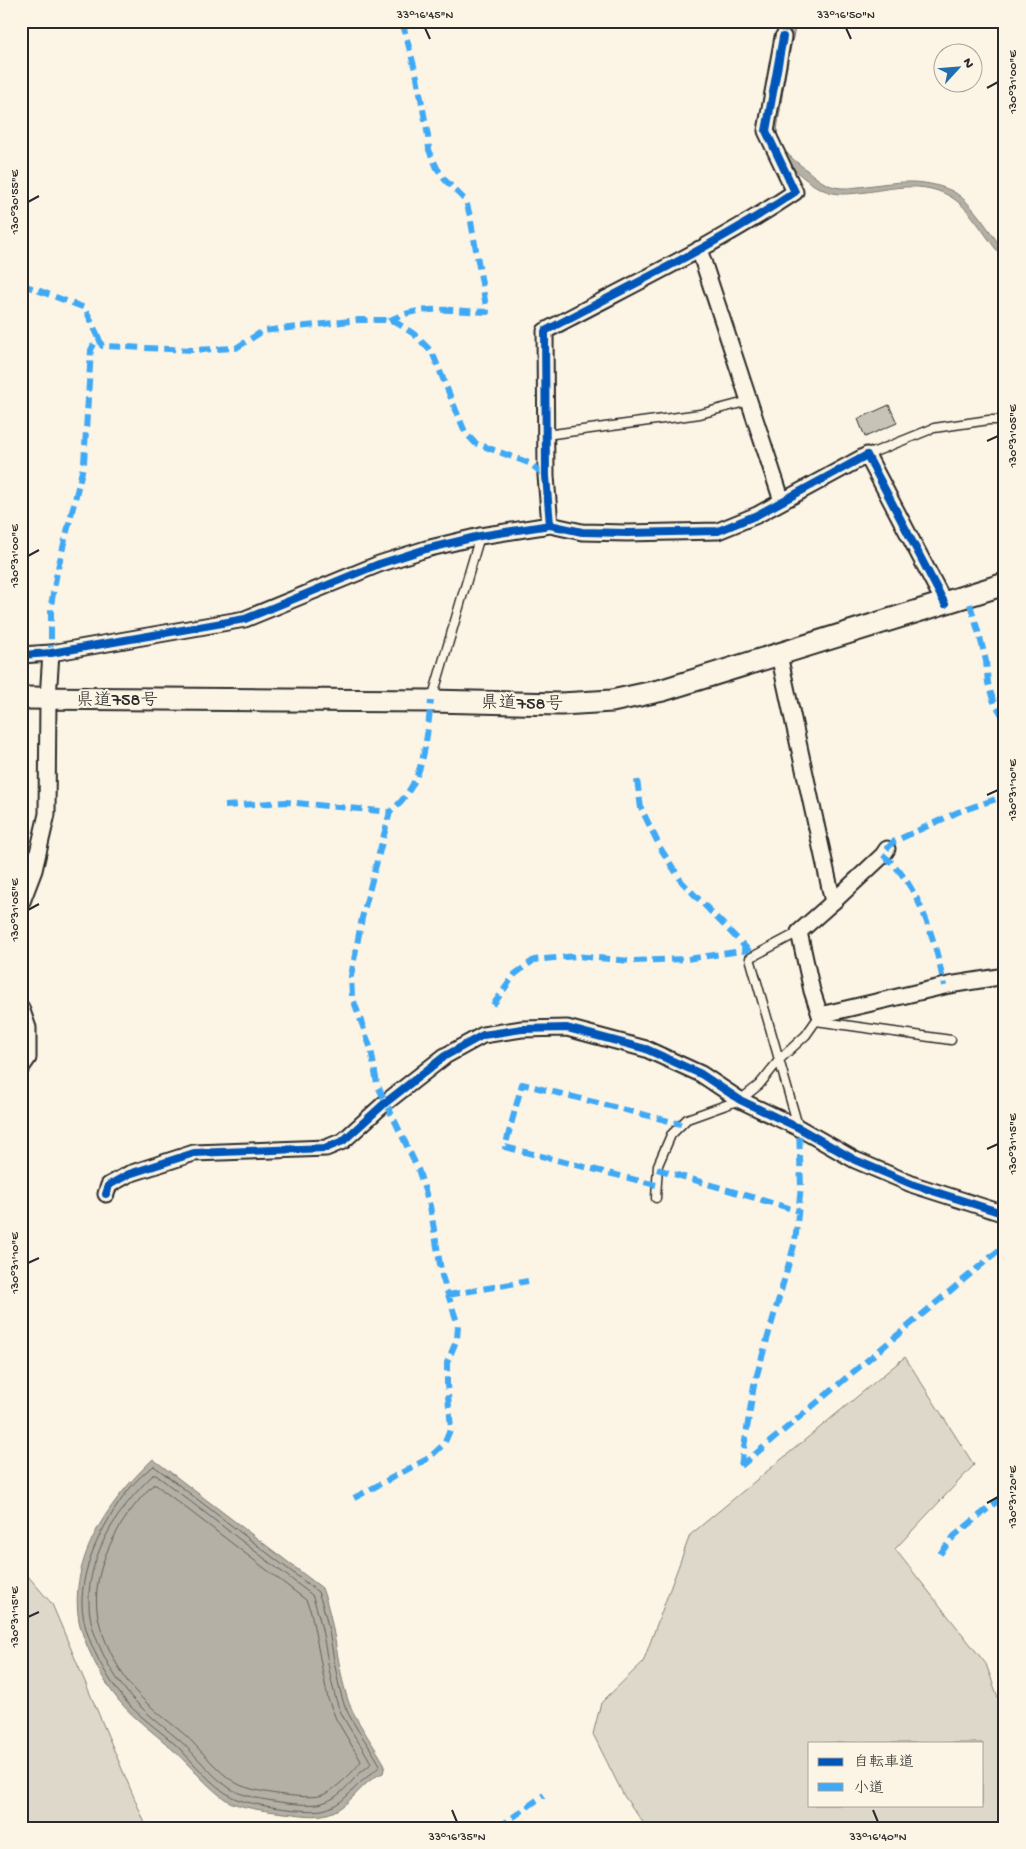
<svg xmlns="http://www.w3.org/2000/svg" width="1026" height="1849" viewBox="0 0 1026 1849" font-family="'Gochi Hand','Klee One',sans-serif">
<rect width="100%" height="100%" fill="#fcf5e5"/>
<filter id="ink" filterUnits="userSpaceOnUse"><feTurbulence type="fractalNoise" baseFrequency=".02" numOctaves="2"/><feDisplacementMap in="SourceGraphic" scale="10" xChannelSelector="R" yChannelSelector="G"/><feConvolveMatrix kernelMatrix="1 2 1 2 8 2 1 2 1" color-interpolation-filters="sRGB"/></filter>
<g filter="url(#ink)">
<path fill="#ded8ca" stroke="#84827a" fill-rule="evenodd" d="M905,1357l69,108 -79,84 91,115 19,53v111h-358l-23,-32 -31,-62 8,-31 42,-41 47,-127zM810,1743h172v62h-172z
M21,1568l31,36 95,224h-126z"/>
<path fill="#b4b0a5" stroke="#7d7b74" d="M791,21h6c-8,30 -13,60 -17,90 -1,8 -4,19 -2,26 3,15 19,25 30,34 13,11 23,18 40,17 37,-3 66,-13 102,2 21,9 40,43 55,62v8c-18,-19 -32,-50 -54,-63 -35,-21 -72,-3 -109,-3 -27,0 -55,-28 -66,-50 -2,-3 -5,-7 -5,-11 -1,-7 3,-18 4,-26 4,-29 8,-58 16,-86z
M153,1459l169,129c13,34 14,71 24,106 6,23 27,49 39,71l-2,8c-24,9 -33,38 -61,42 -12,2 -26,-1 -38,-2 -17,-2 -35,-4 -52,-10 -17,-7 -44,-40 -59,-53 -20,-19 -44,-34 -60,-57 -13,-18 -30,-51 -34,-72 -11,-63 31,-121 74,-162z"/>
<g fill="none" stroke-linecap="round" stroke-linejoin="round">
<path stroke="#62605c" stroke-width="1" d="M154,1466l164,126c13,32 14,68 23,102 6,26 27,48 39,71 -2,5 -17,14 -22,20 -11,11 -20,22 -36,25 -17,3 -75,-5 -90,-13 -21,-12 -38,-34 -55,-51 -15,-14 -32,-25 -46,-39 -23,-25 -49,-70 -49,-104 0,-30 12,-60 28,-86 11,-18 25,-39 44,-51z
M153,1475h3l156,120c13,33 14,68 23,101 6,25 25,45 36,67 -2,4 -7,6 -11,10 -13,12 -20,25 -38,30 -14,5 -71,-4 -85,-11 -20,-8 -42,-39 -59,-53 -19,-16 -40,-32 -55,-52 -16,-21 -34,-57 -34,-83 -2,-49 30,-97 64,-129z
M153,1485h3l150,115 5,12 17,87 8,20 25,42c-6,10 -30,33 -42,35 -16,3 -65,-4 -79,-11 -20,-9 -40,-37 -56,-51 -19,-16 -41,-31 -56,-52 -12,-17 -26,-44 -30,-65 -9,-47 22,-100 55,-132z"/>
</g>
<path fill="#c8c3b7" stroke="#2b2b2b" d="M889,405l8,18 -32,14 -7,-18z"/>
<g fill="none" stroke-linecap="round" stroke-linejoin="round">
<g stroke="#2b2b2b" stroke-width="11">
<path id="service" d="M546,435l154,-21 49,-13
M867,455l67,-27 55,-8h16
M432,699l48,-163
M816,1021l135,19
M798,1126l-48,-168 49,-26
M656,1198l2,-33 13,-30 16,-16 53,-19 19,-15 21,-26 26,-24 14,-20"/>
</g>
<g stroke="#2b2b2b" stroke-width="19">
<path id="minor" d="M699,249l83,252
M550,525l-4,-49 -1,-145c84,-45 171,-86 250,-139l-29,-61 17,-94
M21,655l30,-2 194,-34 134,-55 47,-15 54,-13 70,-11 32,7 45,1 91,-2 39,-16 110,-60 78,149
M779,655l54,247 -34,30 13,59 8,24 129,-30 56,-9
M833,902l50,-47 4,-6
M21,904l13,-34 13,-56 1,-116 3,-45
M21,1008l7,20v30l-7,10
M106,1194l3,-9 20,-11 65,-21 132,-5 17,-7 42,-38 60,-47 38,-21 39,-6 45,-1 79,21 55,25 39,26 59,28 56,32 59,25 91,29"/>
</g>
<g stroke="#2b2b2b" stroke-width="25">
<path id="secondary" d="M21,698l410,3 130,3 51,-3 51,-11 342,-106"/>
</g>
<use href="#service" stroke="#fcf5e5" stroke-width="8"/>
<use href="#minor" stroke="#fcf5e5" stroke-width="15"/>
<use href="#secondary" stroke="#fcf5e5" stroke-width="21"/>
<path stroke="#3fa9f5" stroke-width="6" stroke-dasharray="12 6" stroke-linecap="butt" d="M783,37l2,-16
M21,289l8,-2 56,21 13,28 -7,14 -7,113 -27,109 -6,33v48
M389,321c28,-17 67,-10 98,-9l-17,-96 -4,-15 -21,-21 -8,-12 -8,-18 -1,-14 -11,-59 -15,-56
M98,336l4,10 91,4 43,-2 27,-17 96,-11h26l12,3 17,11 18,18 33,80 10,11 54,20 17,13
M970,604l11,37 5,20 2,22 5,17 12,20
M637,780l4,28 20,41 21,33 72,74
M225,806l61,-4 104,10
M887,849l6,-7 65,-30 47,-16
M883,855c36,28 53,87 61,131
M493,1005l22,-31 19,-14 42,-4 55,5 56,-2 61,-9
M657,1169l142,42
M656,1185l-151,-38 17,-63 159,40
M448,1295l80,-14
M741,1466l13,-81 41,-143 6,-55 -2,-59
M741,1466l264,-221
M354,1498l75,-40 15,-14 7,-16 -4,-44v-21l10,-24 1,-14 -16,-49 -12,-70 -12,-37 -41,-85 -6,-35 -19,-53 -1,-20 11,-58 28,-106c35,-29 36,-69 41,-111
M940,1554l14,-18 51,-41
M498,1828l46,-33"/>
<g stroke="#fcf5e5" stroke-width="11">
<path id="cycleway" d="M550,525l-4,-49 -1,-145c84,-45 171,-86 250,-139l-29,-61 17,-94
M21,655l30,-2 194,-34 134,-55 47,-15 54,-13 70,-11 32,7 45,1 91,-2 39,-16 110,-60 78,149
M106,1194l3,-9 20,-11 65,-21 132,-5 17,-7 42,-38 60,-47 38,-21 39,-6 45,-1 79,21 55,25 39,26 59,28 56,32 59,25 91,29"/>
</g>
<use href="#cycleway" stroke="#0057b8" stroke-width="8"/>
</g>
</g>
<path fill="none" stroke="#2b2b2b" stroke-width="2" d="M425,28l5,11M846,28l5,11M987,88l11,-6M28,202l11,-6M987,441l11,-5M28,556l11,-6M987,795l11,-5M28,910l11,-6M987,1149l11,-5M28,1263l11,-5M987,1503l11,-6M28,1617l11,-5M452,1810l5,12M873,1810l5,12"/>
<g text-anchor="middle" stroke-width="4" stroke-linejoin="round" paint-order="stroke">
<g font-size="18" fill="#2b2b2b" stroke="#fcf5e5">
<text x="117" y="705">県道758号</text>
<text transform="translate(522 702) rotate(1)" y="6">県道758号</text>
</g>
</g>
<rect width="1026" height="1849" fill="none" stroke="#fcf5e5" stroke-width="55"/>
<rect x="808" y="1742" width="175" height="65" fill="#fcf5e5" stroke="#a8a49b"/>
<rect x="818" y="1758" width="25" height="8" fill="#0057b8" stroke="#a8a49b"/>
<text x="854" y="1766" font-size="15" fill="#2b2b2b">自転車道</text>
<rect x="818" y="1783" width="25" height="8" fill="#3fa9f5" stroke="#a8a49b"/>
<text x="854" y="1792" font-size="15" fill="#2b2b2b">小道</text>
<g transform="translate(958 68) rotate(64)"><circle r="24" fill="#fcf5e5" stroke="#a8a49b"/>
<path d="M0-4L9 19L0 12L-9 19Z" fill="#1f6fb2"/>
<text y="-8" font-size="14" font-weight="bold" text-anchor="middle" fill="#2b2b2b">N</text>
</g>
<rect x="28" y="28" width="970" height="1794" fill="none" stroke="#2b2b2b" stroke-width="2"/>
<g font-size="12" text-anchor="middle" fill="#2b2b2b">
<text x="425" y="18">33°16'45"N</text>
<text x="846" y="18">33°16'50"N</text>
<text transform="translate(1012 82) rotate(-90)" y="4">130°31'00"E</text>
<text transform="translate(14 202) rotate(-90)" y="4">130°30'55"E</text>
<text transform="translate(1012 436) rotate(-90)" y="4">130°31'05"E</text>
<text transform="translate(14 556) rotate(-90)" y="4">130°31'00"E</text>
<text transform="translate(1012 790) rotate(-90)" y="4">130°31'10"E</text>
<text transform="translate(14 910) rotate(-90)" y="4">130°31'05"E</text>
<text transform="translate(1012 1144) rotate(-90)" y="4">130°31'15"E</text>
<text transform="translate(14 1263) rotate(-90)" y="4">130°31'10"E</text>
<text transform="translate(1012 1497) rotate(-90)" y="4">130°31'20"E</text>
<text transform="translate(14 1617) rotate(-90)" y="4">130°31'15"E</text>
<text x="457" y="1840">33°16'35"N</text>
<text x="878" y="1840">33°16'40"N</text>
</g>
</svg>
